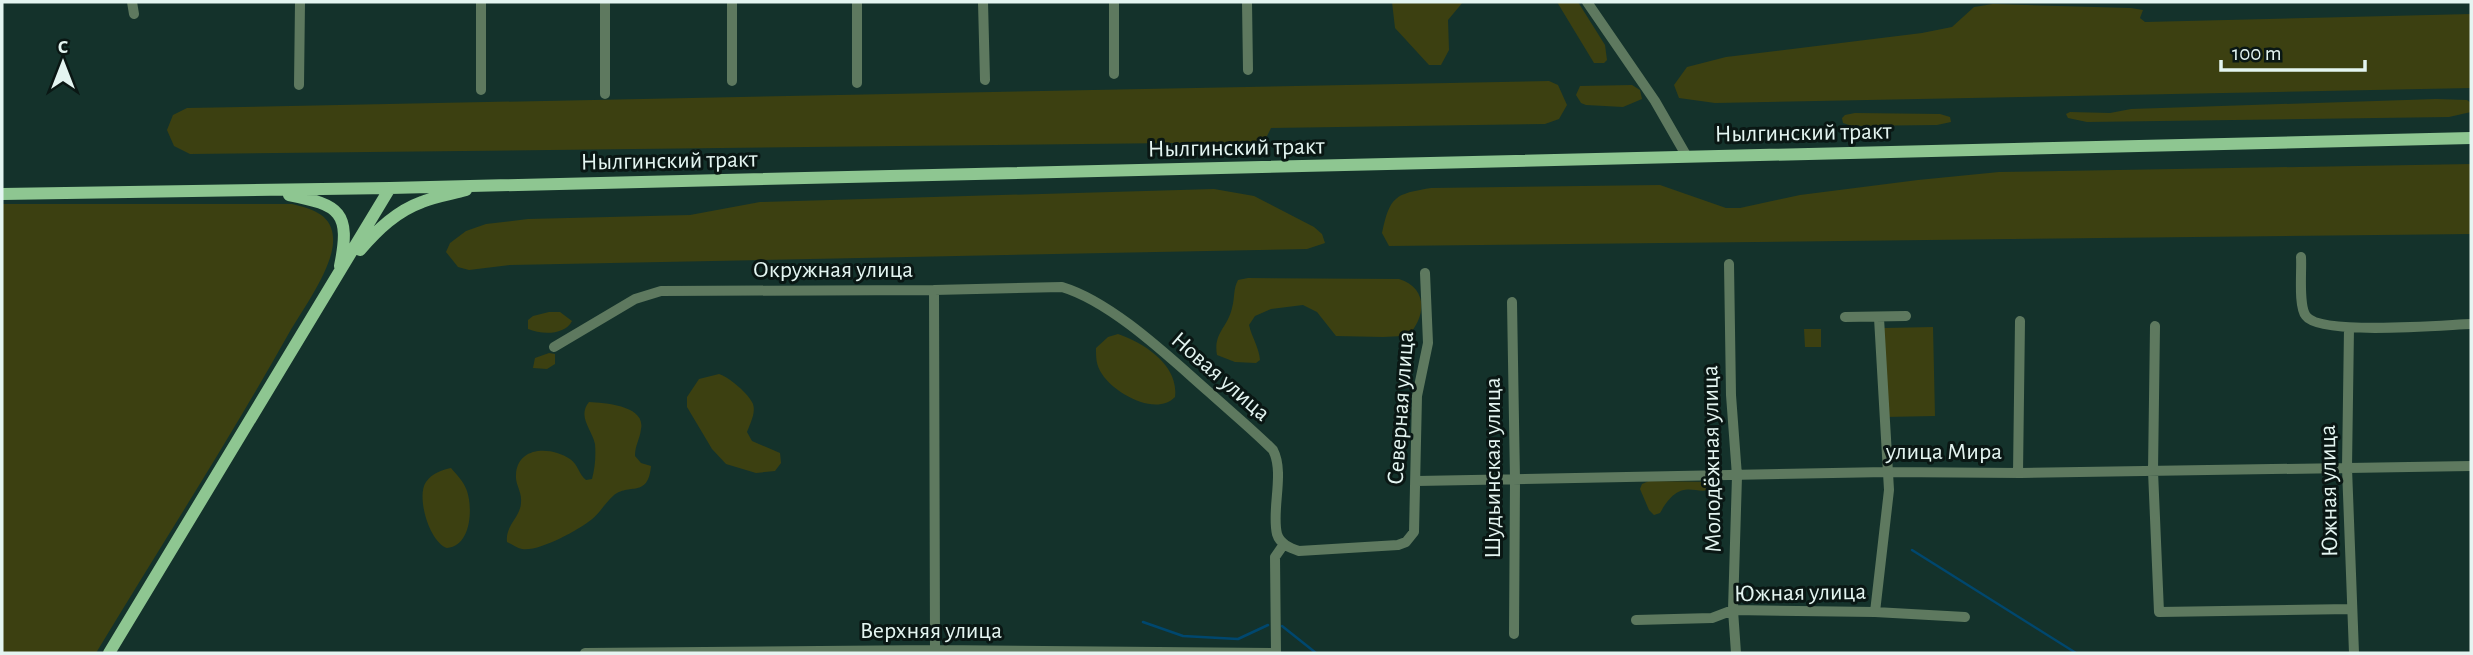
<svg xmlns="http://www.w3.org/2000/svg" width="2473" height="655" viewBox="0 0 2473 655" font-family="'Alegreya Sans',sans-serif">
<rect width="100%" height="100%" fill="#14322b"/>
<path fill="#3c4011" d="M1392,2h71l-15,18 1,30 -8,15h-12l-34,-37z
M1557,2h21l27,43 2,15 -3,3h-10z
M1993,4l138,4 12,2 -3,8 5,4 326,-8v74l-756,15 -36,-5 -5,-13 13,-18 39,-10 196,-24 30,-6 22,-20z
M1549,81l9,4 9,20 -8,14 -14,5 -274,4 -7,14 -1074,12 -16,-8 -7,-16 6,-15 14,-7z
M1632,85l8,5 2,9 -19,8 -37,-2 -5,-2 -5,-8 4,-9z
M2436,99l31,1 4,3v9l-22,5 -362,5 -19,-4 -2,-4 4,-2 40,1 21,-4z
M1855,113l85,1 10,3 1,5 -14,3 -85,1 -9,-3 -1,-5 3,-3z
M2471,164v70l-1082,12 -7,-13c8,-37 13,-39 49,-45l229,-3 66,23h14l60,-13 118,-15 81,-8z
M1214,189l40,7 60,31 8,7 3,9 -18,6 -797,16 -41,5 -11,-3 -12,-15 4,-9 16,-12 20,-7 42,-5 162,-4 70,-13z
M2,204h290c22,5 43,12 41,39 -2,28 -30,66 -44,90 -61,109 -129,214 -193,320h-94z
M1248,278l151,1c26,8 28,32 13,52l-9,5 -20,1 -47,-1 -19,-24 -14,-7 -32,4 -16,7 -6,9c3,13 10,22 11,35l-4,3 -21,-1 -18,-7c-4,-22 11,-28 15,-47 3,-10 1,-19 6,-28z
M549,312h11l12,9c-7,14 -30,14 -44,8v-9l5,-4z
M1933,327l2,89 -50,1 -1,-89z
M1804,329h17v18h-16z
M1118,334c26,9 61,31 57,63 -19,20 -61,-4 -73,-23 -6,-9 -6,-16 -6,-26l12,-11z
M549,353l6,1v10l-8,5 -14,-1 2,-10z
M719,374c10,3 30,20 34,30 3,9 -3,20 -6,28l5,9 28,12 1,10 -6,8 -19,2 -30,-9 -14,-15 -25,-42v-10l12,-18z
M589,402c17,1 57,4 52,27 -1,10 -6,16 -6,27l6,7 10,3c-3,33 -22,16 -38,30 -8,7 -13,17 -22,24 -13,10 -52,32 -69,29 -5,-1 -10,-5 -15,-7 -2,-17 14,-25 14,-40 1,-10 -6,-18 -5,-27 1,-29 35,-29 54,-16 8,5 9,16 16,21l6,-1c3,-11 4,-23 3,-35 -3,-15 -18,-27 -6,-42z
M451,468c6,7 13,14 16,23 6,18 4,55 -20,57 -18,-6 -31,-52 -21,-66 6,-9 16,-12 25,-14z
M1649,481l67,1 4,3c-24,17 -36,-14 -60,28l-6,2 -5,-5 -9,-21 2,-5z"/>
<g fill="none" stroke-linecap="round" stroke-linejoin="round">
<path stroke="#00476e" stroke-width="2.5" d="M1912,550l164,103
M1143,622l40,14 55,3 30,-14
M1282,626l34,27"/>
<path stroke="#5e795f" stroke-width="10" d="M132,2l2,12
M732,2v79
M857,2v81
M983,2l2,78
M1114,2v72
M1247,2l1,68
M1587,2l68,99 31,54
M299,85l1,-83
M481,90v-88
M605,94v-92
M2301,257c1,14 -3,49 5,59 14,20 137,9 165,8
M1729,264l2,131 6,81 -4,134 3,43
M934,290l128,-3c50,15 107,70 147,105 21,19 43,37 64,58 12,23 -2,60 4,84 3,10 13,14 22,17l99,-6 8,-3 8,-10 3,-136 11,-53 -3,-70
M1512,302l3,178 -1,154
M1845,317l61,-1
M2155,326l-2,145 6,141 192,-3
M2349,328l-2,140 7,185
M554,347l81,-48 26,-8 273,-1 1,360
M2018,473l2,-152
M1417,481l470,-9 134,1 450,-7
M1875,612l14,-122 -10,-172
M1636,620l76,-2 21,-8 142,2 90,5
M585,653l350,-3 341,3
M1276,653l-1,-96 9,-13"/>
<path stroke="#8ec691" stroke-width="12" d="M2,194l388,-6 2081,-50
M289,195c51,10 62,17 51,71
M360,250c18,-21 37,-39 62,-48 14,-6 30,-8 44,-12
M109,653l281,-465"/>
</g>
<g text-anchor="middle" stroke-width="6" stroke-linejoin="round" paint-order="stroke">
<g font-size="24" fill="#e4f5f1" stroke="#0a1714">
<text transform="translate(1803 132) rotate(-1)" y="8">Нылгинский тракт</text>
<text transform="translate(1236 147) rotate(-1)" y="8">Нылгинский тракт</text>
<text transform="translate(669 160) rotate(-1)" y="8">Нылгинский тракт</text>
<text x="833" y="277">Окружная улица</text>
<text transform="translate(1221 376) rotate(41)" y="8">Новая улица</text>
<text transform="translate(1400 408) rotate(-86)" y="8">Северная улица</text>
<text x="1944" y="459">улица Мира</text>
<text transform="translate(1711 459) rotate(-91)" y="8">Молодёжная улица</text>
<text transform="translate(1492 468) rotate(-90)" y="8">Шудьинская улица</text>
<text transform="translate(2328 491) rotate(-91)" y="8">Южная улица</text>
<text transform="translate(1800 592) rotate(-1)" y="8">Южная улица</text>
<text x="931" y="638">Верхняя улица</text>
</g>
</g>
<rect width="2473" height="655" fill="none" stroke="#e4f5f1" stroke-width="7"/>
<g transform="translate(63 63)" stroke="#0a1714" stroke-width="5" paint-order="stroke">
<path d="M0-5L12 26L0 18L-12 26Z" fill="#e4f5f1"/>
<text y="-10" font-size="19" font-weight="bold" text-anchor="middle" fill="#e4f5f1">С</text>
</g>
<path d="M2221 60v10h144v-10" fill="none" stroke="#e4f5f1" stroke-width="3.5"/>
<text x="2232" y="60" font-size="21" fill="#e4f5f1" stroke="#0a1714" stroke-width="5" paint-order="stroke">100 m</text>
</svg>
